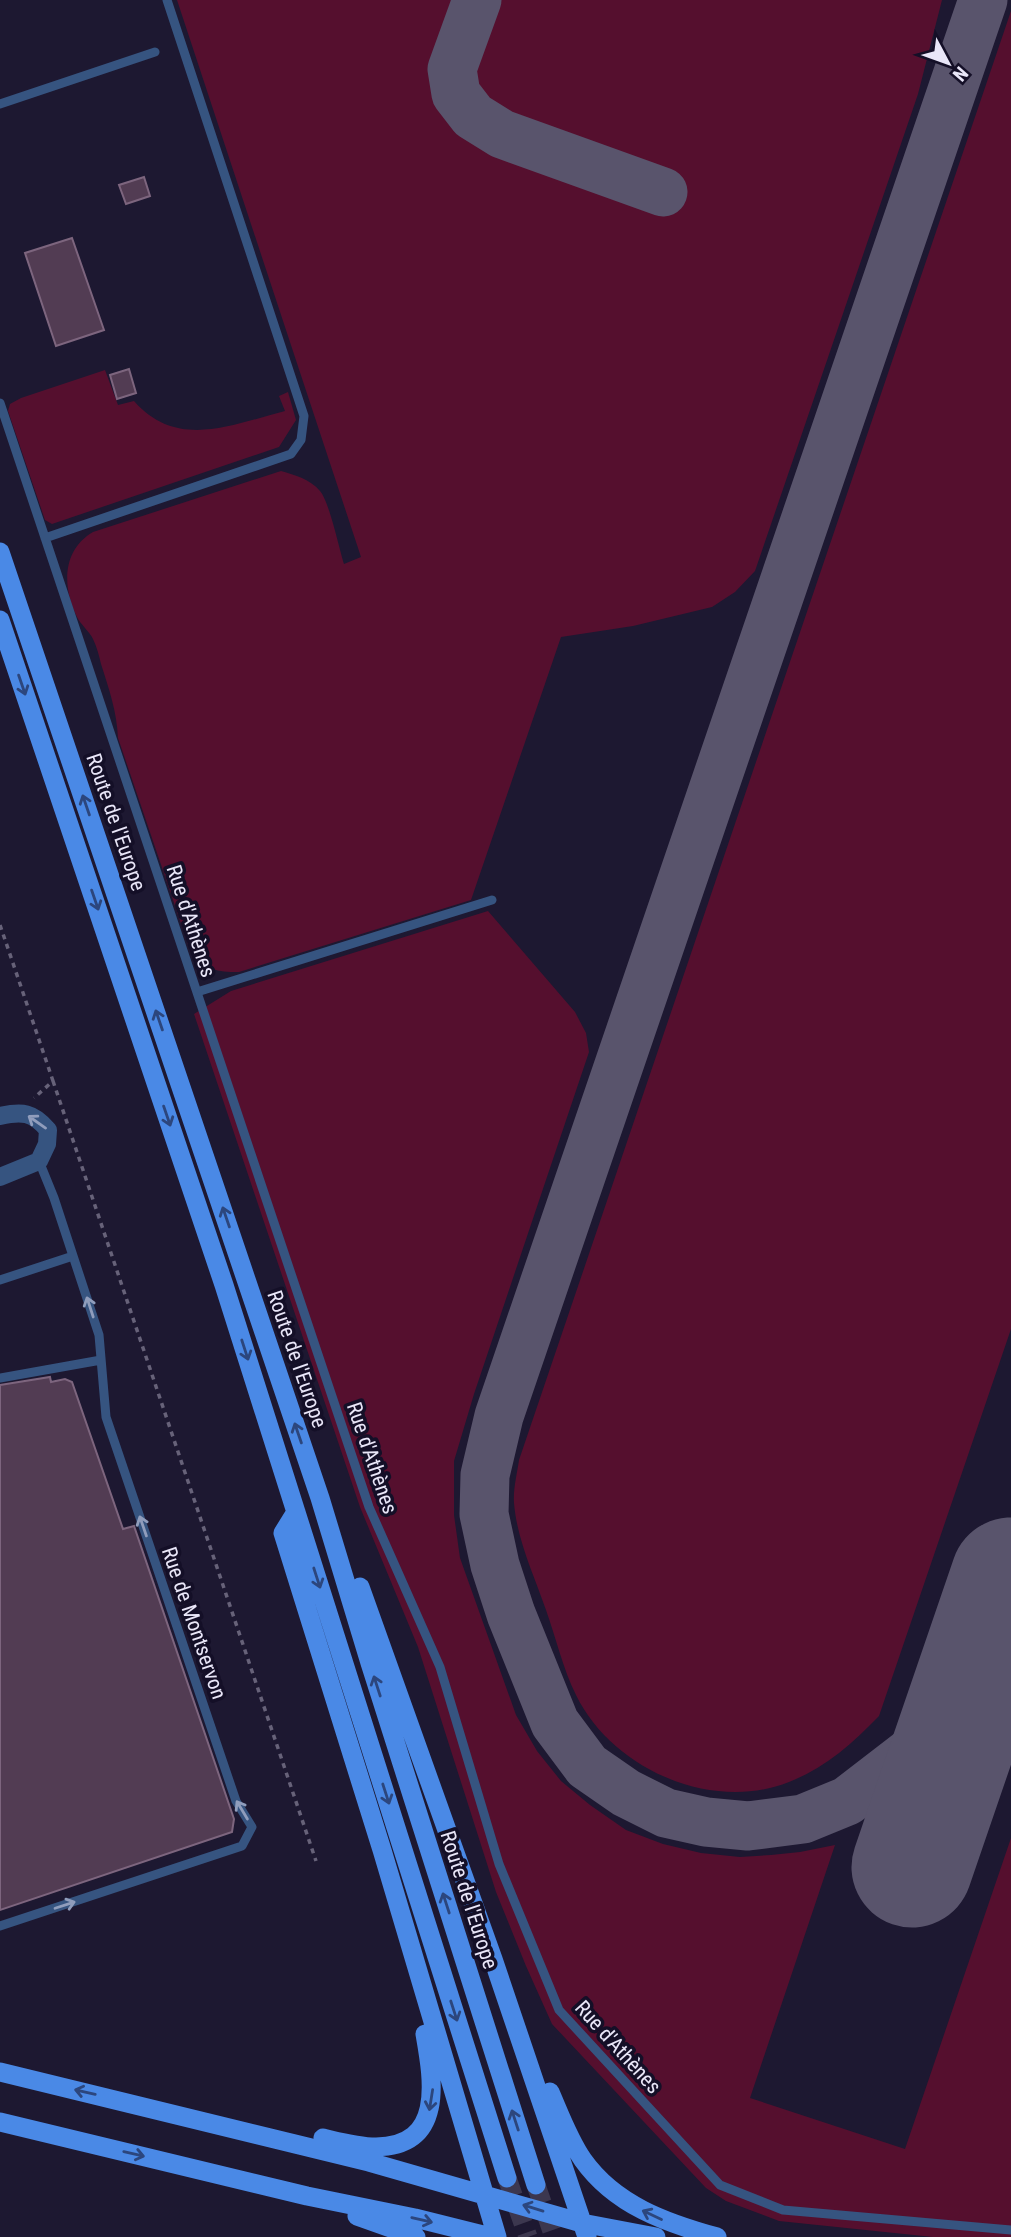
<svg xmlns="http://www.w3.org/2000/svg" width="1011" height="2237" viewBox="0 0 1011 2237" font-family="'Roboto Condensed',sans-serif">
<rect width="100%" height="100%" fill="#1d1831"/>
<path fill="#550f2e" d="M177,0h765l-24,94 -163,477 -20,21 -23,15 -79,19 -72,11 -90,263 -232,72c-23,0 -32,-2 -48,-19l-73,-215c-1,-26 -9,-49 -17,-74 -2,-8 -4,-17 -8,-25 -4,-8 -12,-14 -16,-22 -15,-30 -15,-67 16,-85l188,-61c14,4 29,8 39,20 9,10 19,57 24,73l17,-7z
M1011,11v1318l-132,387c-27,28 -54,52 -90,66 -77,31 -177,-13 -213,-87 -13,-26 -20,-57 -30,-85 -12,-35 -29,-70 -32,-107 -1,-14 3,-29 5,-43z
M105,370l13,35 16,-4c43,49 97,24 151,10l-6,-15 9,-4 8,28 -17,27 -227,77 -7,-4 -37,-109 2,-7 11,-6z
M488,911l87,101 11,21 3,19 -115,342 -20,67v54l6,43 56,157 21,36 24,30 29,24 36,25 37,14 38,9 39,4 31,-2 29,-3 35,-7 -85,253 155,51 106,-311v399h-78l-154,-16 -53,-20 -20,-13 -154,-164 -26,-58 -30,-74 -78,-245 -58,-140 -166,-493 37,-23z"/>
<g fill="none" stroke-linecap="round" stroke-linejoin="round">
<path stroke="#59546c" stroke-width="49" d="M477,0l-25,69 4,25 17,22 29,18 161,58
M983,0l-484,1416 -14,59 -1,39 11,51 16,49 44,109 32,43 39,27 40,20 40,9 42,4 55,-7 44,-18 65,-50 45,-46 27,-48"/>
<path stroke="#59546c" stroke-width="121" d="M912,1867l99,-289"/>
</g>
<path fill="#523c53" stroke="#7d657e" stroke-width="2" d="M144,177l6,19 -24,8 -7,-19z
M72,238l32,92 -48,16 -31,-93z
M129,369l7,24 -19,6 -7,-24z
M50,1377l1,5 14,-3 7,3 51,147 11,-3 100,293 -2,13 -232,78v-525z"/>
<g fill="none" stroke-linecap="round" stroke-linejoin="round">
<path stroke="#3c374f" stroke-width="19" stroke-dasharray="19 10" stroke-linecap="butt" d="M507,2178l21,59
M536,2185l18,52"/>
<path stroke="#676279" stroke-width="3.5" stroke-dasharray="5 5" stroke-linecap="butt" d="M0,925l53,156 -19,17
M53,1081l263,780"/>
<path stroke="#365480" stroke-width="9" d="M0,104l155,-52
M0,403l369,1104 71,160 59,197 60,146 161,175 63,25 228,20
M45,538l246,-84 10,-14 3,-24 -137,-416
M197,992l295,-92
M0,1280l73,-24
M0,1378l101,-18
M0,1926l242,-80 10,-19 -16,-26 -130,-384 -7,-82 -45,-137 -15,-37"/>
<path stroke="#365480" stroke-width="18" d="M0,1116c22,-5 33,-4 48,14l-1,14 -8,17 -39,16"/>
<path stroke="#4a89e6" stroke-width="19" d="M0,552l320,946 50,165 166,522
M0,620l224,665 283,893
M296,1512l-13,21 99,317 115,387
M360,1587l133,372 94,278
M0,2072l369,90 213,61 74,14
M550,2092c10,23 19,48 33,68 32,45 83,63 134,77
M0,2122l307,74 108,22 76,19
M323,2138c17,4 35,9 53,9 69,-1 57,-67 49,-113
M357,2216l59,21"/>
</g>
<defs><path id="oneway-shaft" d="M-6 0H5M1.5-3L5.5 0L1.5 3" fill="none" stroke-width="1.6" stroke-linecap="round" stroke-linejoin="round" transform="scale(1.75)"/></defs>
<g stroke="#2c467d">
<use href="#oneway-shaft" transform="translate(22 685) rotate(71)"/>
<use href="#oneway-shaft" transform="translate(86 805) rotate(-109)"/>
<use href="#oneway-shaft" transform="translate(95 900) rotate(71)"/>
<use href="#oneway-shaft" transform="translate(159 1020) rotate(-109)"/>
<use href="#oneway-shaft" transform="translate(167 1116) rotate(71)"/>
<use href="#oneway-shaft" transform="translate(226 1217) rotate(-109)"/>
<use href="#oneway-shaft" transform="translate(245 1350) rotate(72)"/>
<use href="#oneway-shaft" transform="translate(298 1433) rotate(-109)"/>
<use href="#oneway-shaft" transform="translate(317 1578) rotate(72)"/>
<use href="#oneway-shaft" transform="translate(377 1686) rotate(-108)"/>
<use href="#oneway-shaft" transform="translate(386 1794) rotate(72)"/>
<use href="#oneway-shaft" transform="translate(446 1903) rotate(-108)"/>
<use href="#oneway-shaft" transform="translate(454 2011) rotate(72)"/>
<use href="#oneway-shaft" transform="translate(85 2092) rotate(-167)"/>
<use href="#oneway-shaft" transform="translate(431 2100) rotate(99)"/>
<use href="#oneway-shaft" transform="translate(515 2120) rotate(-108)"/>
<use href="#oneway-shaft" transform="translate(134 2154) rotate(13)"/>
<use href="#oneway-shaft" transform="translate(533 2208) rotate(-163)"/>
<use href="#oneway-shaft" transform="translate(652 2215) rotate(-155)"/>
<use href="#oneway-shaft" transform="translate(422 2220) rotate(13)"/>
</g>
<g stroke="#909dbc">
<use href="#oneway-shaft" transform="translate(37 1122) rotate(-145)"/>
<use href="#oneway-shaft" transform="translate(90 1307) rotate(-108)"/>
<use href="#oneway-shaft" transform="translate(143 1526) rotate(-109)"/>
<use href="#oneway-shaft" transform="translate(242 1810) rotate(-121)"/>
<use href="#oneway-shaft" transform="translate(65 1905) rotate(-18)"/>
</g>
<g text-anchor="middle" stroke-width="7" stroke-linejoin="round" paint-order="stroke">
<g font-size="21" fill="#e9e6f8" stroke="#140f27">
<text transform="translate(116 822) rotate(71)" y="7">Route de l'Europe</text>
<text transform="translate(191 921) rotate(72)" y="7">Rue d'Athènes</text>
<text transform="translate(297 1359) rotate(71)" y="7">Route de l'Europe</text>
<text transform="translate(372 1458) rotate(71)" y="7">Rue d'Athènes</text>
<text transform="translate(194 1623) rotate(71)" y="7">Rue de Montservon</text>
<text transform="translate(469 1900) rotate(72)" y="7">Route de l'Europe</text>
<text transform="translate(618 2047) rotate(48)" y="7">Rue d'Athènes</text>
</g>
</g>
<g transform="translate(948 63) rotate(131)" stroke="#140f27" stroke-width="5" paint-order="stroke">
<path d="M0-5L12 26L0 18L-12 26Z" fill="#e9e6f8"/>
<text y="-10" font-size="19" font-weight="bold" text-anchor="middle" fill="#e9e6f8">N</text>
</g>
</svg>
